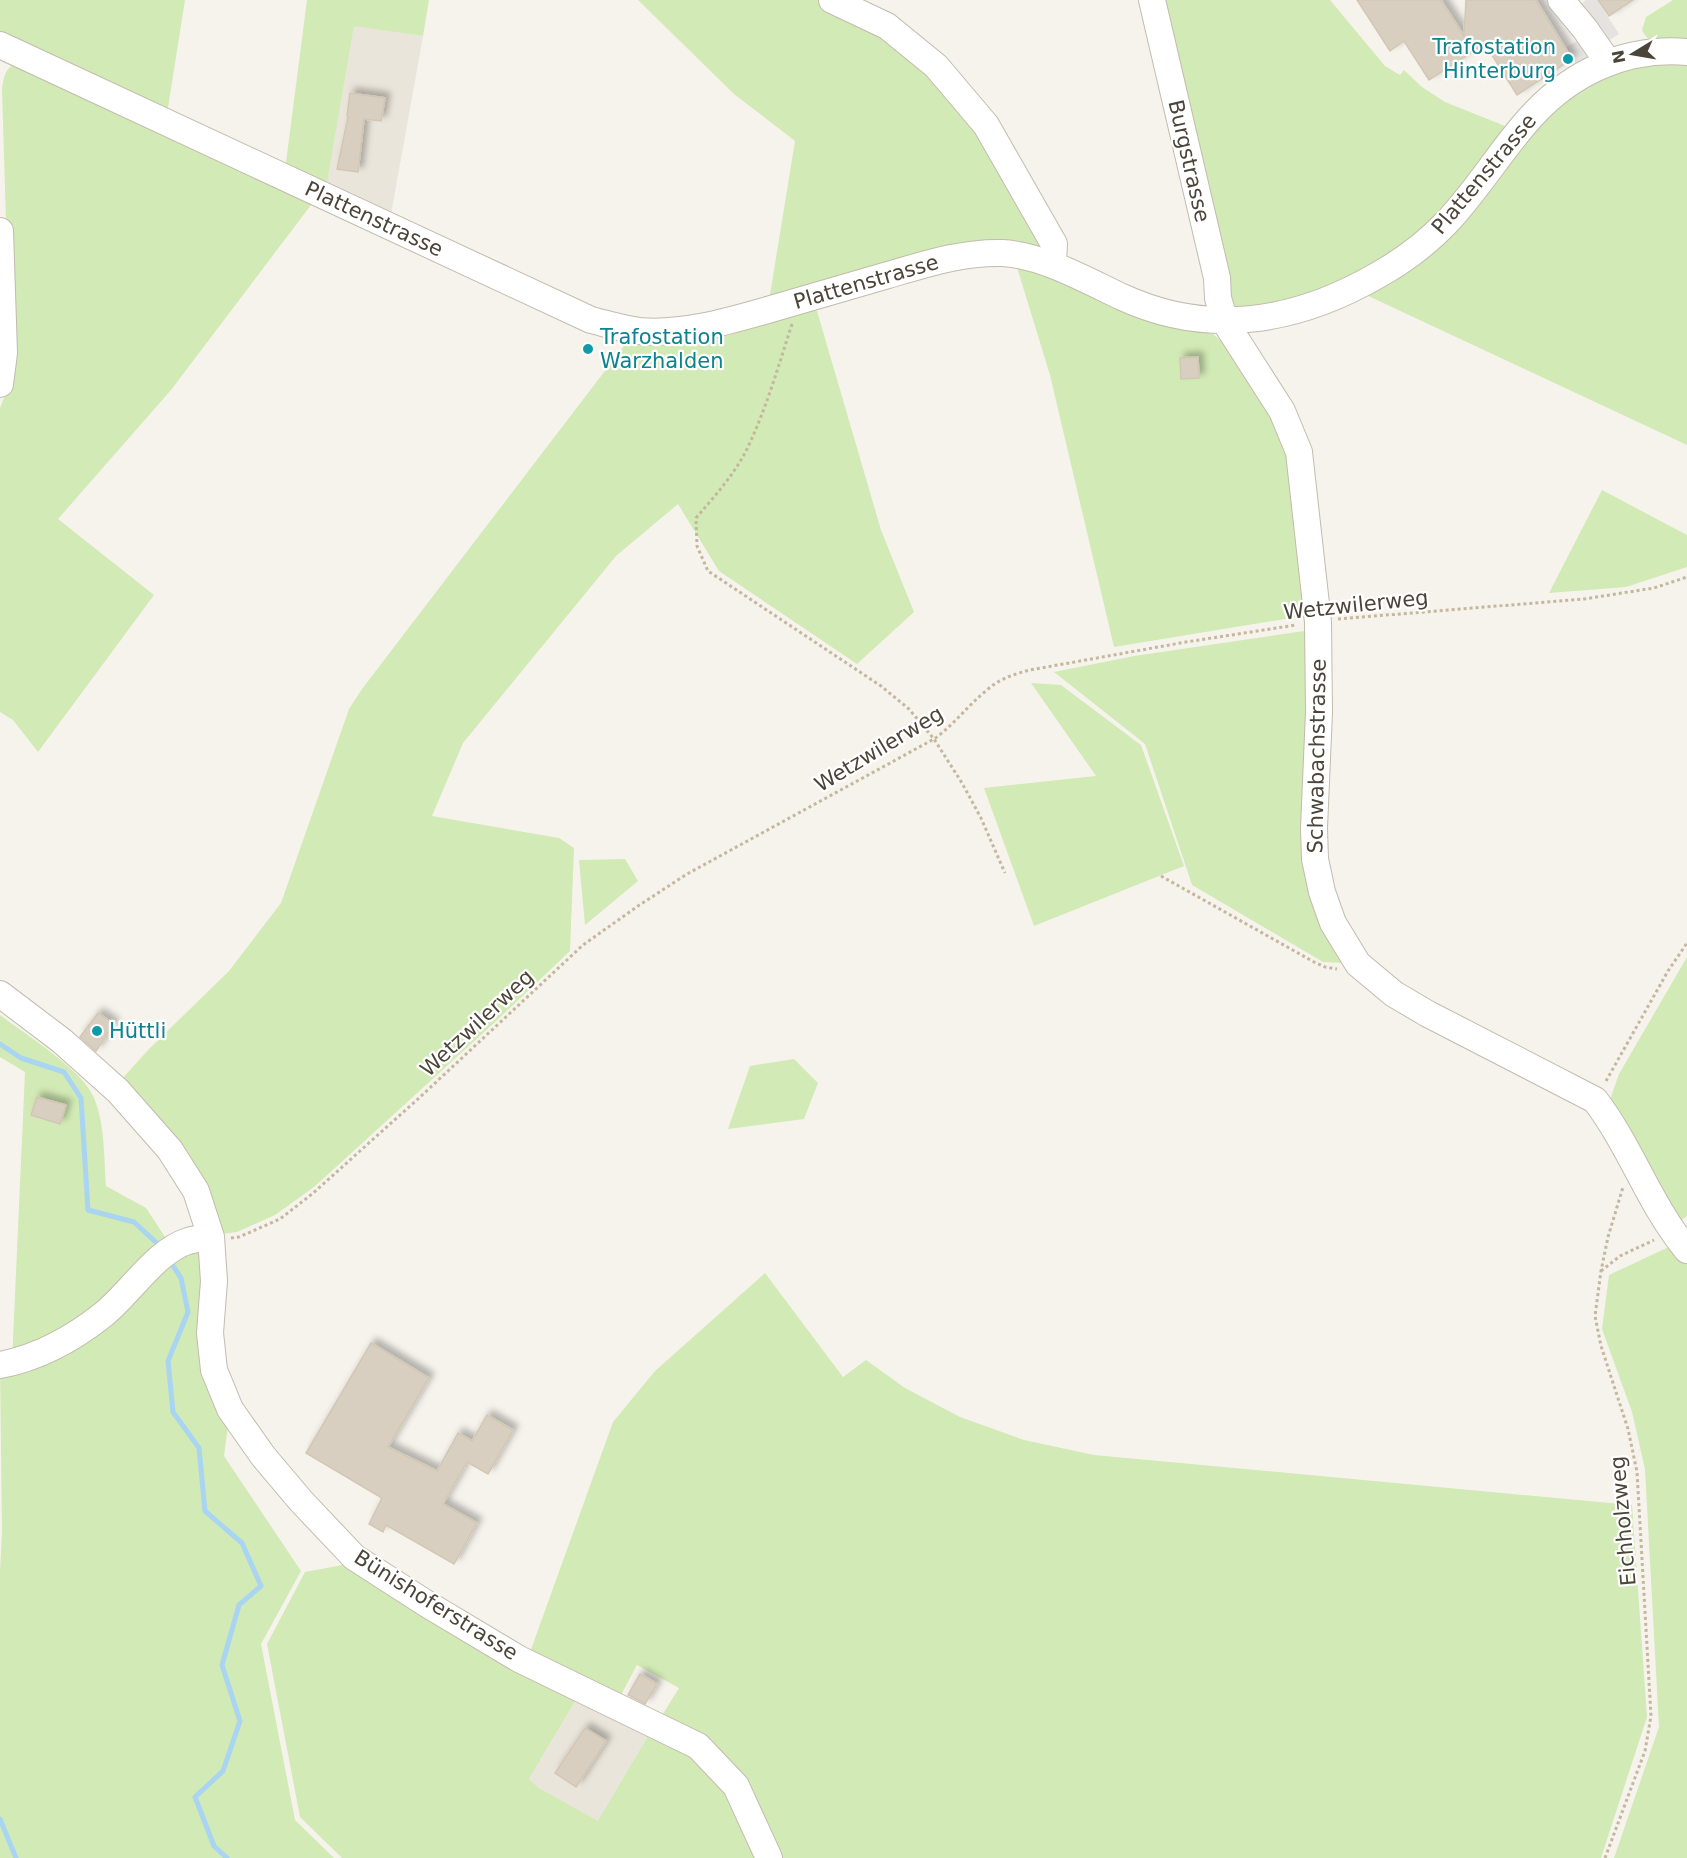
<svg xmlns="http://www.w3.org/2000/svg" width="1687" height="1858" viewBox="0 0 1687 1858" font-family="'DejaVu Sans',sans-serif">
<defs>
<filter id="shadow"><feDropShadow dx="5" dy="-5" stdDeviation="3" flood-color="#0004"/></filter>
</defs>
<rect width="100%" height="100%" fill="#f6f3ec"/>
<path fill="#eae5da" d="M354,25l69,11 -33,184 -64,-31z
M577,1698l74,33 -53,91 -59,-34 -10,-9z"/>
<path fill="#d2eab5" d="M0,0h185l-18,114 -167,-77z
M307,0h122l-6,36 -69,-10 -28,163 -41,-19z
M638,0h183l53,25 60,47 53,65 56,108 -7,4 -267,52 26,-160 -61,-47z
M1159,0h171l55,66 15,9 4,-5 18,17 23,15 60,24 3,4 -66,90 -44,36 -78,38 -80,16 -8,-7z
M1673,0h14v46c-17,-2 -37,2 -45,-16l4,-13z
M1687,60v385l-325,-152 184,-181 64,-42z
M17,63l297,138 -143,189 -113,129 96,76 -116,157 -25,-32 -13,-8v-304l9,-23 -1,-98 -6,-198c2,-13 3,-21 15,-26z
M1016,264l37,12 97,45 63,13 13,11 58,86 25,184 -195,32 -64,-272z
M812,308l5,3 64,219 33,82 -57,52 -138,-93 -41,-67 -62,52 -153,187 -31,73 127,22 15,10 -4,103 -76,72 -180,164 -39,28 -38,17 -16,2 -101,-153 30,-33 79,-77 52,-68 68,-194 13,-20 265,-347z
M1602,490l85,45v32l-61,20 -77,6z
M1304,631l9,4 -6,217 37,106 -1,5 -20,-1 -131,-77 -47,-141 -91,-72 80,-16z
M1031,683l30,2 80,60 43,121 -150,60 -50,-138 112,-12z
M625,859l13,22 -53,44 -6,-65z
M1687,957v259l-8,6 -71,-117 11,-31z
M0,1015c25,19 83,55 94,83 11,26 10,60 12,88l40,22 27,41 38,-12 19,172 -6,47 77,115 -40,73 34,176 39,38h-334v-286l2,-41 -2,-166 12,-3 13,-290 -25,-15z
M794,1059l24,24 -14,36 -76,10 22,-63z
M1673,1245l14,16v597h-73l45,-131 -14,-258 -13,-57 -30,-83 7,-54z
M765,1273l78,104 23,-17 39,28 55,29 64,23 70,15 538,50 15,212 -46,141h-825l-36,-81 -79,-60 18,-29 -42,-23 -17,32 -91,-42 84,-233 42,-51z
M353,1563l224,135 -48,81 10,9 59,33 53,-90 38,18 30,29 40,80h-417l-42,-41 -33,-173 38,-72z"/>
<path fill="#e5e3e0" d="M1586,0h11l22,34 -11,7 -27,-37z
M1577,41l11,17 -11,7 -11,-18z"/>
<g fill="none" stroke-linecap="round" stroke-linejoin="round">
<path stroke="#a9d4f2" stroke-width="5" d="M0,1044l21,14 43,14 17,26 7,112 46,12 27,25
M169,1260l12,18 7,34 -20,49 5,51 26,36 6,63 37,32 19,43 -22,19 -17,60 18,56 -17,50 -28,26 19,49 13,12
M0,1819l16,39"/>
</g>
<path fill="#d8cfc1" stroke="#d3c7b4" stroke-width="1.5" filter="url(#shadow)" d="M1357,0h84l23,36 2,-36h70l36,59 -55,36 -32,-51 -56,36 -25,-39 -14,10z
M1598,0h35l-24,16z
M350,93l35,5 -4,23 -17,-2 -6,53 -21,-3 11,-52 -1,-1z
M1198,357l1,21 -18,1 -1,-21z
M98,1013l16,11 -18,27 -16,-14z
M37,1097l29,8 -6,19 -29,-9z
M371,1343l58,35 -41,69 49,24 21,-38 14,8 15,-26 26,15 -25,44 -21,-12 -24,42 34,19 -23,41 -68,-39 -3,7 -14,-8 13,-26 -76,-45z
M640,1674l17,10 -12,20 -17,-9z
M585,1728l21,13 -30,46 -21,-14z"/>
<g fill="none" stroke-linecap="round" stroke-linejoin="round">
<g stroke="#c2bbae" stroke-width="28">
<path id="minor" d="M832,0l55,26 49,40 50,59 68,119 -1,20
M1152,0l65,278 1,20 7,24 57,89 17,41 19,170 1,90 -5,116 1,31 7,33 11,31 25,41 36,30 34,20 167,86c36,47 54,104 92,150
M1561,0l24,29 23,33
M0,45l591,275c16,4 32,9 48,11 44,4 90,-10 132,-22 39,-11 78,-23 117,-34 38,-11 74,-23 114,-22 40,2 84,27 120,44 87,40 175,25 256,-22 25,-14 48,-31 68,-52 31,-32 54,-72 84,-105 41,-46 96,-71 157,-66
M0,231l4,122 -4,31
M0,994l62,47 56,50 52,59 26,41 15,46 3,44 -4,52 4,37 16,39 33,47 38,45 53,56 73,47 92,55 179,87 38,40 33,72
M0,1365c37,-7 74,-27 104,-51 26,-21 52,-63 84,-73 7,-2 15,-3 23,-4"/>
</g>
<path stroke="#c4b79f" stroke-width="3" stroke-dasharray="3 3" stroke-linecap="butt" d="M792,324c-14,43 -26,86 -46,127 -13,25 -32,46 -50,67l1,28 11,25 173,115 28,23 25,30 28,44 19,35 24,55
M1338,619l246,-20 70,-11 33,-11
M1161,876l153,86 11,5 12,2
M1606,1081l62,-110 19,-28
M231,1238l8,-1 41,-18 32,-25 106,-95 165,-154 55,-39 49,-32 247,-135c20,-14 34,-34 53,-49 12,-11 27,-16 43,-20l156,-28 110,-17
M1601,1271l19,-15 34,-16
M1605,1858l40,-107 6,-35 -14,-244 -9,-43 -27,-83 -6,-30 6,-45 7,-34 15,-50"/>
<use href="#minor" stroke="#fff" stroke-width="26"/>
</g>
<g fill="#0f9aa8" stroke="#fff" stroke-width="2">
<circle cx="1568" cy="59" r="6"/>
<circle cx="588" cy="349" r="6"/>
<circle cx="97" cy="1031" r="6"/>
</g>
<g text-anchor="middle" stroke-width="4.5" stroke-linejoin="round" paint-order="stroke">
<g font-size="21" fill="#0d838f" stroke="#fff" text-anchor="start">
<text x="1556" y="54" text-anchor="end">Trafostation<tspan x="1556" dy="24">Hinterburg</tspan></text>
<text x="600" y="344">Trafostation<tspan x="600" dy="24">Warzhalden</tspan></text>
<text x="109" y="1038">Hüttli</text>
</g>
<g font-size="21" fill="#4b4439" stroke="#fff">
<text transform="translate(1189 161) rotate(77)" y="7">Burgstrasse</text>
<text transform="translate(1484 174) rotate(-50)" y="7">Plattenstrasse</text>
<text transform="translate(374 219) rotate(25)" y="7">Plattenstrasse</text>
<text transform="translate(866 282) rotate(-16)" y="7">Plattenstrasse</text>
<text transform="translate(1356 605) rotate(-6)" y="7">Wetzwilerweg</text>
<text transform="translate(879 749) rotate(-31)" y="7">Wetzwilerweg</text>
<text transform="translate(1317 756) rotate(-89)" y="7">Schwabachstrasse</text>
<text transform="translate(477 1023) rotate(-43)" y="7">Wetzwilerweg</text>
<text transform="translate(1623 1521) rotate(-95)" y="7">Eichholzweg</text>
<text transform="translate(436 1605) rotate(32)" y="7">Bünishoferstrasse</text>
</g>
</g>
<g transform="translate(1633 54) rotate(259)" stroke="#ffffff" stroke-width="4.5" paint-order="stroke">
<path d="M0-4.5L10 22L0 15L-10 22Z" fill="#4b4439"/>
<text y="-9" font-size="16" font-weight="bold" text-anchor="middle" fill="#4b4439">N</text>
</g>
</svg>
